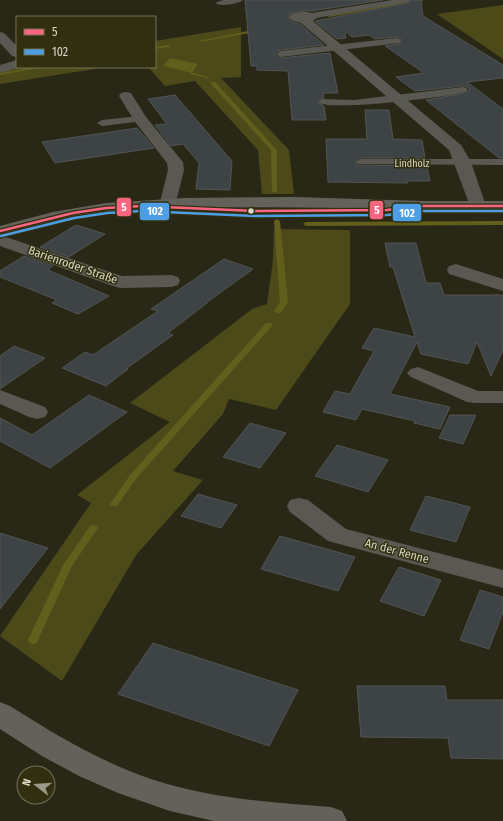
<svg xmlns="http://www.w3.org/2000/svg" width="503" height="821" viewBox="0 0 503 821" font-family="'Fira Sans Condensed',sans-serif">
<rect width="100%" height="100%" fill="#292817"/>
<path fill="#4c4a19" d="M503,5v54l-66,-45z
M241,27v50l-20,1 68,72 5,44h-32l-4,-44 -63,-69 -30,5 -17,-19h7v-26z
M17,67h90l-107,17v-15z
M274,229l76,1v74l-74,106 -47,-11 -6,15 -50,57 30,9 -67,75 -74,126 -62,-45 91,-133 -14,-8 93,-73 -40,-19 122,-94 15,-5 6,-44z"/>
<path fill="#625f1c" d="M170,58l28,6 -6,9 -29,-7z"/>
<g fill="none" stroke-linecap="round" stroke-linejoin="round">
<path fill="#625f1c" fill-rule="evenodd" d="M415,0h10l-96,17 -2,-1z
M258,29l2,1v1l-60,11 -2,-1z
M168,45l2,1v1l-15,2v-2z
M34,67h11l-45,8v-2z
M190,72l19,5 -2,1 -17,-4z
M211,82h4l62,68v42h-4l-1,-1 -1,-41 -60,-66z
M277,219l3,2 8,81 -7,11h-3l-4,-2 6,-9 -6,-81z
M503,221v4l-197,1 -3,-2 3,-2z
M266,323h6l1,2 -137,154 -19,27h-6l-1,-2 20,-29z
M93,525l3,1 2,2 -26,38 -34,74 -1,3 -4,1 -4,-1 -1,-3 35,-75 27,-39z"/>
</g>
<path fill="#3e4445" stroke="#515452" d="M245,0h138l-72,11 -8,-1 -12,3 -3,3 2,5 10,3 24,21 -44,5 -5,3v2l5,3 50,-5 8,40h-15l1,5 -7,4 7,4 2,14h-34l-4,-49 -31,-1v-4h-6z
M412,0h9l2,16 80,49v13l-36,4 36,27v49h-4l-73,-58 40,-7 4,-3 -3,-3 -4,-1 -48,5 -19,-14 28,-4 -39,-27 15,-2 1,-6 -4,-1 -22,2 -6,-4 -17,2 -7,-6 1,7 -9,1 -22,-18 92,-18z
M175,95l57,66 -2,29 -34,-1 3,-26 -16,-19 -12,2 -16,-21 12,-1 -19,-25z
M365,110h24l4,29 29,1 3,18h-64l-6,4 1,3 71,1 3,15h-23l1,2 -80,-1 -2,-43h41z
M137,128l17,20 -99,15 -13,-21z
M76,225l29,9 -36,23 -29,-10z
M385,243h31l10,40h14l4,12h59v55l-12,26 -14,-34 -9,22 -47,-10 -4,-12 -27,52 60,13 -10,22 -26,-6 1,-2 -53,-12 -6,11 -33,-8 12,-21 15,3 24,-43 -12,-3 12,-20 41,9 -22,-70h-3z
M24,256l29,10 -5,4 61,26 -31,18 -26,-11 5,-3 -57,-23v-6z
M224,259l29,10 -47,34h1l-39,30 5,2 -46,33 1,1 -22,17 -44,-18 23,-16 8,3 65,-44 -7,-2z
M14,346l31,12 -45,31v-33z
M89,395l38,17 -77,56 -50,-27v-23l32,17z
M450,415h26l-13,29 -24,-6z
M250,423l36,10 -26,35 -37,-11z
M337,445l51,15 -20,32 -53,-16z
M198,494l39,11 -16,23 -40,-12z
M426,496l44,11 -14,35 -46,-12z
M0,533l48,15 -48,61z
M280,536l75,21 -17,34 -77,-22z
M399,567l42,13 -17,36 -44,-15z
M480,590l23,7v15l-14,37 -29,-9z
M153,643l145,47 -29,56 -151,-52z
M357,686h88l2,14h56v59l-52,-1 -3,-20 -87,-1z"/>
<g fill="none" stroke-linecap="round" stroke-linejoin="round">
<path fill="#595852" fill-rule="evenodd" d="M223,0h20c-5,4 -23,7 -28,3z
M392,0h19l-4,2 -96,17 -4,-3 4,-3z
M397,38l3,1v4l-120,14 -4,-3 4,-3z
M463,87l3,1 2,2 -2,2c-18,5 -139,20 -148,10l5,-3 31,1z
M140,116l5,3 -1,2 -42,5 -5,-3 5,-3z
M361,159h142v6l-146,-1 -1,-2z"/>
<path fill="#595852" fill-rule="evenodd" d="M303,11l13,3 2,3 -5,4 148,124 10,17 15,44 -2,4 -6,1 -6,-1 -2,-4 -21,-56 -148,-127 -10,-3 -2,-3 2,-3z
M0,32l4,1 13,13v11l-5,-1 -12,-13z
M17,60v7h4l-21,6v-8z
M126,92l5,1 15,24 37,45 1,8 -9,36 -2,4 -6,1 -6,-1 -2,-4 9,-36 -1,-7 -32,-41 -16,-26 2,-3z
M0,235l122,41 49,-1 7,2 2,4 -2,4 -7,2 -51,1 -7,-2 -113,-40z
M456,264l47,15v12l-54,-17 -2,-4 2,-4z
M418,367l60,24h25v12h-28l-8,-1 -56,-25 -4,-4 4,-4z
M0,390l45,17 3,5 -3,5 -8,2 -8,-2 -29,-13z
M299,498l9,2 38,29 157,41v18l-175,-47 -38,-29 -3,-6 3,-6z"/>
<path fill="#63625a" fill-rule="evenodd" d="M295,197l128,4h80v10c-113,0 -226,-8 -339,-1 -19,1 -38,1 -58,3 -36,4 -71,14 -106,23v-10l53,-14 53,-9 79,-5z
M0,702l10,4c44,28 91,56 141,73 58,19 120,24 180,28l11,4 5,10h-133l-44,-10 -52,-18 -39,-17 -37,-20 -42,-27z"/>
<g stroke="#312f0f" stroke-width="5">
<path id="bus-1" d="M0,231l73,-18 33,-5 35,-2 114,5 132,-1 36,-4h80"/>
</g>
<g stroke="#312f0f" stroke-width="5">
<path id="bus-2" d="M1,236l73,-18 33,-5 34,-2 114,5 132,-1 36,-4h80"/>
</g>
<use href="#bus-1" stroke="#fa6682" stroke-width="2.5"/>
<use href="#bus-2" stroke="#4d9ee5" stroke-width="2.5"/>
</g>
<circle fill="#d9d8c6" stroke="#312f0f" stroke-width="1.5" cx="251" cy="211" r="3.5"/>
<g text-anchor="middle" stroke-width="3" stroke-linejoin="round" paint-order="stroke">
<g font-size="10" fill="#d9d8c6" stroke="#312f0f">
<text x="412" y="167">Lindholz</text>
</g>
<g font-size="12" fill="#d9d8c6" stroke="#312f0f">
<text transform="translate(73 265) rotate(19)" y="4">Barienroder Straße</text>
<text transform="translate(397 551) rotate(15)" y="4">An der Renne</text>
</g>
</g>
<g stroke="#312f0f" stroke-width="1.5">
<rect x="116" y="197" width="16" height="20" rx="4" fill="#fa6682"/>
<rect x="369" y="200" width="15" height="20" rx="4" fill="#fa6682"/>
<rect x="139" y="202" width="31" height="19" rx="4" fill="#4d9ee5"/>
<rect x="392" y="203" width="30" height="19" rx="4" fill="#4d9ee5"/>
</g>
<g font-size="11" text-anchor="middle" font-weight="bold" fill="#fff">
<text x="124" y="211">5</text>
<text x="377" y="214">5</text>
<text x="155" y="215">102</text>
<text x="407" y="217">102</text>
</g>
<rect x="16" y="16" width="140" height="52" fill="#312f0f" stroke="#747358"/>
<rect x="24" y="29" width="20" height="6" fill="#fa6682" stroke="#747358"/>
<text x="52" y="36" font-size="12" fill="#d9d8c6">5</text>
<rect x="24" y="49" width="20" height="6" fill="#4d9ee5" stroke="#747358"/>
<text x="52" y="56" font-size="12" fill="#d9d8c6">102</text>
<g transform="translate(36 785) rotate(287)"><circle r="19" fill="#312f0f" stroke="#747358"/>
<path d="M0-3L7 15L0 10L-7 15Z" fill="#9b9a89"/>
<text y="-6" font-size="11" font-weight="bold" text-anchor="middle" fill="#d9d8c6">N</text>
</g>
</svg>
